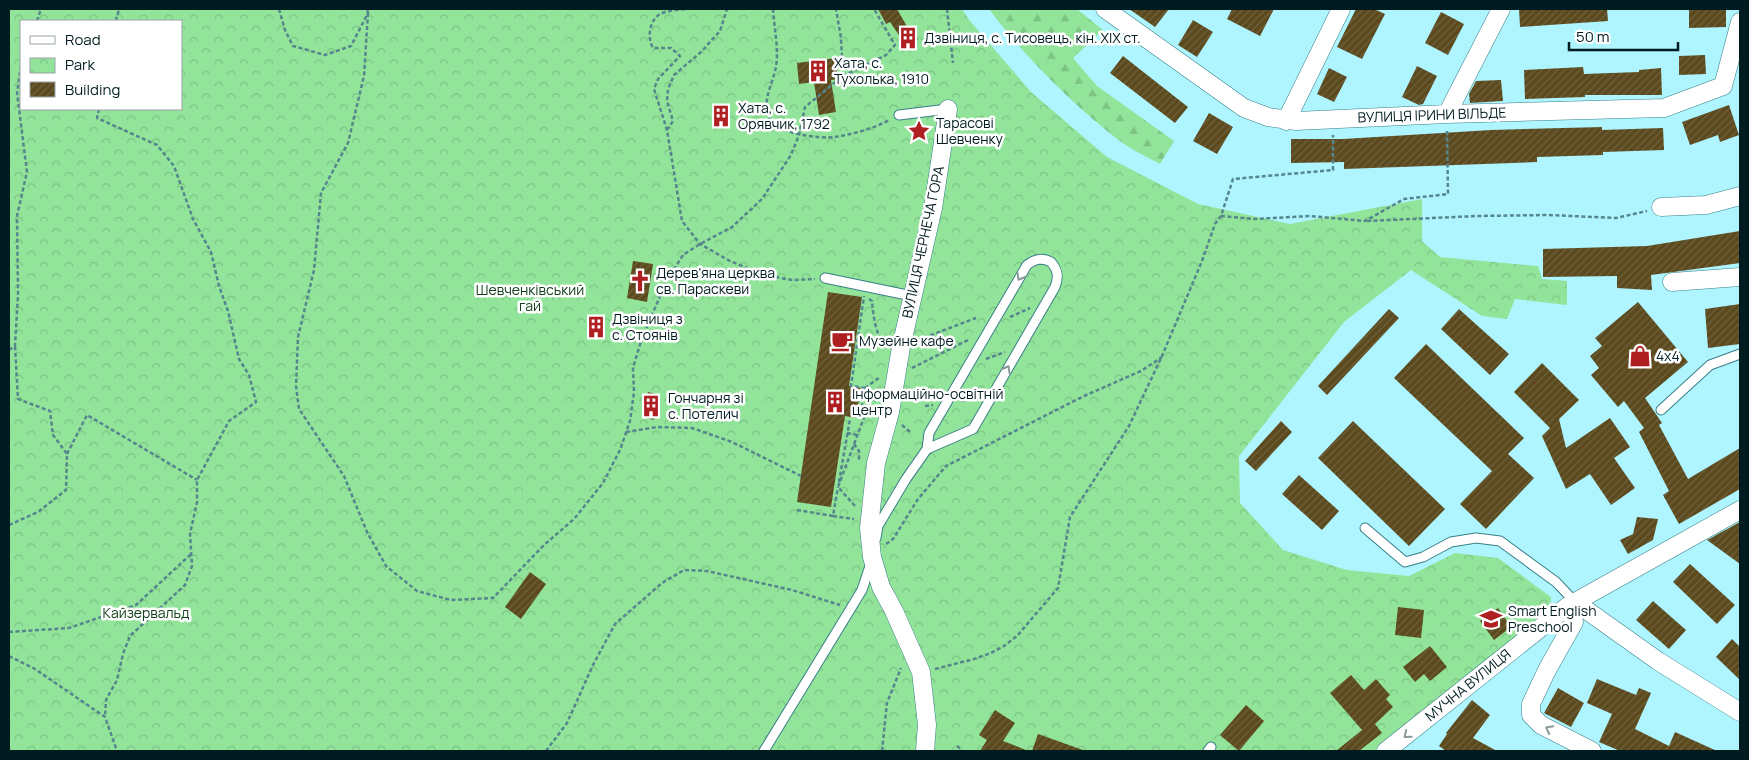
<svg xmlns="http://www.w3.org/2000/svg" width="1749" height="760" viewBox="0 0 1749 760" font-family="Manrope,sans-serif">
<defs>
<pattern id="forest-firs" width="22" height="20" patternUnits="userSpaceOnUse" patternTransform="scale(1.25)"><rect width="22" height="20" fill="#92e49a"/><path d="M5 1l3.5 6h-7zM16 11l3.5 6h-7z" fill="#7cc384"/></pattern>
<pattern id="park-crowns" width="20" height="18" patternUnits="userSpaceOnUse" patternTransform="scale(1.25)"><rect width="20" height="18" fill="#92e49a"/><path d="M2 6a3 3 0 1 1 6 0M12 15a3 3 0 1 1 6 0" fill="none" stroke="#7cc384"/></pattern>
<pattern id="building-hatch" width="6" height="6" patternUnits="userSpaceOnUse" patternTransform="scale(1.25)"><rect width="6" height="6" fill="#5c4a1e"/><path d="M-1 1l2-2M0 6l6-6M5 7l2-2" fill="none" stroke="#6d613e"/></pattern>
</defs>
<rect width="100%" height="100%" fill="#aef5ff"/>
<path fill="url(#forest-firs)" d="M989,9h88l26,21 -30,28 24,28 77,55 -14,23c-13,-7 -28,-14 -40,-23 -45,-34 -98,-87 -131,-132z"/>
<path fill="url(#park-crowns)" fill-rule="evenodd" d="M9,9h953l8,12 61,71 76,65 91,47 92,20 132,-25v42l18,16 98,9 4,13 25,2v24l-52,-6 -8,20 -25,-3 -71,-46 -67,52 -105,134 1,47 43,47 64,20 62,6 46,-23 43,5 53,39 -1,14 -91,75 -85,65h-1365zM21,21h160v88h-160z"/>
<path fill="url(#building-hatch)" d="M878,9h19l12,21 1,-1 8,11 -11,7 -17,-25 -4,2z
M1129,9h40l-14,18z
M1232,9h42l-14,27 -33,-17z
M1356,9h18l11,5 -23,45 -25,-12z
M1519,9h88l1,12 -88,6z
M1689,9h37v18l-37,1z
M1441,12l23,12 -16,31 -23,-12z
M1193,20l20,12 -16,25 -19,-12z
M1705,55l1,19 -27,1v-19z
M1123,56l65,51 -13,16 -65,-50z
M836,58l2,21 -7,1 5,32 -17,3 -5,-33 -15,2 -2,-21z
M1417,66l20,10 -14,28 -4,1 -17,-8z
M1583,67l1,7 55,-2v-2l22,-2 1,27h-77v2l-60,2 -1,-29z
M1329,68l18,9 -13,25 -17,-8z
M1501,80l2,21 -33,2 -1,-9 7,-13z
M1729,105l10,30 -19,7 -2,-7 -28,10 -8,-23z
M1209,113l24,14 -16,27 -24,-13z
M1602,127v3l61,-2 1,22 -61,2v3l-66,2v5l-193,7v-7l-53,1v-24h52l148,-9z
M1740,231v32l-89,12 1,15 -35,-2v-12l-74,1v-28l104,-3z
M633,261l20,3 -6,38 -20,-4z
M828,292l34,5 -13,89 12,2 -5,30 -11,-2 -14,91 -34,-5z
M1638,302l50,60 -43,36 17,25 -3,2 29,54 52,-31v41l-61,35 -16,-29 6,-4 -30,-59 5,-4 -20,-27 -6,6 -27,-32 8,-7 -9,-12 12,-10 -7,-8z
M1740,304v40l-32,4 -3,-39z
M1389,309l10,9 -72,77 -9,-9z
M1459,309l50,45 -19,21 -49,-46z
M591,320l11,2 -2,12 -11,-2z
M1426,344l98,94 -16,16 26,24 -48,51 -26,-25 32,-33 -98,-93z
M1542,363l37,37 -20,19 7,29 44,-30 20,29 -16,11 21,30 -24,17 -21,-31 -24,15 -24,-53 8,-8 -36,-36z
M648,392l11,3 -5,25 -11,-3z
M1281,421l11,11 -36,39 -11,-10z
M1353,421l92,88 -36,37 -91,-88z
M1299,475l40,36 -17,19 -40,-36z
M1637,517l21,2 -5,21 -25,14 -8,-14 13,-6z
M1740,522v42l-33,-24z
M1690,564l45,41 -18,19 -44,-42z
M530,572l16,12 -25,35 -16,-12z
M1653,601l33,29 -17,19 -33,-29z
M1398,607l26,3 -3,28 -26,-3z
M1498,608l13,19 -17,13 -14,-19z
M1732,639l8,8v33l-24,-23z
M1430,646l17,21 -17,14 -6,-7 -9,8 -12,-15z
M1351,675l13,15 12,-11 14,16 -4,4 7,8 -18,17 7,9 -23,18h-23l26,-21 -32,-37z
M1597,679l39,16 3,-7 12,5 -16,36 34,17 6,-14 42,19h-97l-21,-9 13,-28 -25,-11z
M1558,688l26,15 -13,24 -27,-14z
M1472,700l18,15 -17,23 24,13h-51l-7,-5 8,-12 -1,-1z
M1246,705l18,16 -25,30 -19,-16z
M995,710l20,13 -12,18 23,9v1h-46l7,-11 -8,-5z
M1038,734l45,16v1h-51z"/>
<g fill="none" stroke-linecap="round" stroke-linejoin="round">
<g stroke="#387f88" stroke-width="11">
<path id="lane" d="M899,115l49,-6
M825,278l87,18
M1661,410l49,-45 30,-11
M1365,528l40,34 18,-5 28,-15 25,-4 24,3 56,41 19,20
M876,538l2,-12 28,-47 21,-30 2,-16 98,-168c8,-6 15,-8 24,-3 7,8 8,15 4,25l-82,142 -46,20
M764,751l98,-161 9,-27
M1208,751l3,-4"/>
</g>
<g stroke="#387f88" stroke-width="19">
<path id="street" d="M1105,9l139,99 24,9 28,4 151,-7 217,-6 59,-22 17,-64
M1447,114l54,-105
M1286,121l55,-112
M1661,207l45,-2 34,-9
M1672,282l68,-5
M1575,602l83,59 82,51
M1568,606l6,16 -27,48 -16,34v11l10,10 51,26
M925,751l2,-26 -6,-53 -27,-61 -13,-24 -9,-30 -3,-29 7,-65 14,-51 11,-65 32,-139 15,-99
M1386,751l182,-145 172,-96"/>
</g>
<path stroke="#55868d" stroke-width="2.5" stroke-dasharray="4 2.5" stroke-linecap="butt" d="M279,9l6,21 8,16 32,9 26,-9 17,-33 -1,-4
M685,9c-7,1 -19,2 -25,5 -11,7 -13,24 -7,34h18l9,8 -22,23 -4,10 13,41 15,91 18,23 30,17 34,14 28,5 23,-1
M773,9c1,16 6,42 3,57 -2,16 -15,35 -7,52 7,16 50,21 66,19 18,-3 38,-8 54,-17
M947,9l6,54
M368,13l-4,63 -16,67 -27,50 -7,77 -16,67 -2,49 3,23 45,67 23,56 19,34 31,25 34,9 42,-2 51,-53 30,-26 29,-36 17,-33 10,-29 4,-29 -1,-24 8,-27 25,-59 17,-27 17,-11 32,-17 30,-28 29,-44 8,-20 6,-28 38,-31 -2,-38 -5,-29
M37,21l4,-12
M116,21l3,-12
M843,76l43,-21 9,-10 -21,-36
M99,109l-2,9 60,27 17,21 19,53 18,33 8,34 9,25 11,48 10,16 7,27 -27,19 -32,59v22l-7,32 2,32 -7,19 -55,51 -7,18 -6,26 -11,20 -1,17
M667,130l6,-9 -6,-20 1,-12 6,-14 27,-23 19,-21 7,-22
M1221,216l33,3 56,-3 55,5 39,-22 44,-5 -1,-65
M1367,221l110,-5 71,-1 68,3 31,-7
M869,299l3,2c1,14 4,36 14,46
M1010,317l20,-9
M918,340l58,-22
M9,350l6,-4 3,-51 -1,-79 10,-44 -10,-79 4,-28
M986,359l19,-7
M912,368l58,-29
M865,388l15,-11
M864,391l12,10
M961,401l17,-3
M925,406l8,-1
M902,425l8,7
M626,432l31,-5 35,1 40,14 69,34
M847,433l10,2
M854,444l5,7v10
M67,454l20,-39 110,65
M839,482l11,-63
M855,506l-17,-19 27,-72 -3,-9 3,-18 -14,-2 13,-90
M797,510l36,6 5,-29
M833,516l21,3
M9,525l29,-13 28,-22 1,-36 -14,-19 -3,-24 -32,-12 -3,-53
M886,544l7,-5 25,-40 28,-33 138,-70 57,-25 21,-14
M9,632l60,-4 67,-23 55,-51
M9,656l26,13 70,48 12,34
M935,669l39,-10 17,-6 13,-7 13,-10 41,-48 12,-71 59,-91 33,-70 40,-95 13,-37 6,-8 12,-37 100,-9v-35
M957,746l6,5
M546,751l21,-28 26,-58 22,-41 47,-41 22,-13 23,1 85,19 48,15
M882,751l5,-48 14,-35"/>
<use href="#lane" stroke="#fff" stroke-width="9"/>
<use href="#street" stroke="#fff" stroke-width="18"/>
</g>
<defs><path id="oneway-chevron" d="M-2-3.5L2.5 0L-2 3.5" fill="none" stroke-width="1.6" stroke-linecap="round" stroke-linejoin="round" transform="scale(1.25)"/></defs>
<g stroke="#8c999b">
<use href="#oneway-chevron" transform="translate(1020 277) rotate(120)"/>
<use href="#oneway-chevron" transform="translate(1007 369) rotate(-60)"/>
<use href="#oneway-chevron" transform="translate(1549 729) rotate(-153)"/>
<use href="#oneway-chevron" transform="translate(1407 735) rotate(141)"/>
</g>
<defs>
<g id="building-bare" transform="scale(1.725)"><path d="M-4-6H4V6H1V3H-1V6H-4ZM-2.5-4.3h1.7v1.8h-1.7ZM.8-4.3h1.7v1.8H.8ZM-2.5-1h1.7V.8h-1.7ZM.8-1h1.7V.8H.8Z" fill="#af1e20" stroke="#fff" stroke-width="2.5" paint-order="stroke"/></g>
<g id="sight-bare" transform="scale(1.725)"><path d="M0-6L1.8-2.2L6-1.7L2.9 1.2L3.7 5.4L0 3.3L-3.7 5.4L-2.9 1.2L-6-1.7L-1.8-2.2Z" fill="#af1e20" stroke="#fff" stroke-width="2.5" paint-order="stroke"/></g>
<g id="church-bare" transform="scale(1.725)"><path d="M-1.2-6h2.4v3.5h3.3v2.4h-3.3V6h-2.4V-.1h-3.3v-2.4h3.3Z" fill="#af1e20" stroke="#fff" stroke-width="2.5" paint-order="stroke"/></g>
<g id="cafe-bare" transform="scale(1.725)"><path d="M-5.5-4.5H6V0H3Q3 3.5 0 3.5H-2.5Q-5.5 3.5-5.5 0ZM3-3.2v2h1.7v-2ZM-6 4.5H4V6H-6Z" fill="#af1e20" stroke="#fff" stroke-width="2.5" paint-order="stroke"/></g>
<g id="shop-bare" transform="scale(1.725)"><path d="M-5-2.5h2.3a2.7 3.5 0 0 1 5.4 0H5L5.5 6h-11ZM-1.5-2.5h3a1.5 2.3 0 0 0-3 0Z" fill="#af1e20" stroke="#fff" stroke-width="2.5" paint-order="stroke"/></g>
<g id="school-bare" transform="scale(1.725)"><path d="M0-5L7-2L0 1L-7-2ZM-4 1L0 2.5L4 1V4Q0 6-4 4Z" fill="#af1e20" stroke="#fff" stroke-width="2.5" paint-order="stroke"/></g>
</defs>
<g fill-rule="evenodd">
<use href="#building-bare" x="908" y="38"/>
<use href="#building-bare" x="818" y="71"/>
<use href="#building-bare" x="721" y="116"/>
<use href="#sight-bare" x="919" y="131"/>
<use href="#church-bare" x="640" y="281"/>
<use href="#building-bare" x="596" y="327"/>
<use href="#cafe-bare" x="842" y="341"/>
<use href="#shop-bare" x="1640" y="356"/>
<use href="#building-bare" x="835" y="402"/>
<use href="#building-bare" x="651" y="406"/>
<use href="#school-bare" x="1491" y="619"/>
</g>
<g text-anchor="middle" stroke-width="5" stroke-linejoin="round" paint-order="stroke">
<g font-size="14" fill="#001c20" stroke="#fff" text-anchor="start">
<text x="924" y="43">Дзвіниця, с. Тисовець, кін. XIX ст.</text>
<text x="834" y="68">Хата, с.<tspan x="834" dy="16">Тухолька, 1910</tspan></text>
<text x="738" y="113">Хата, с.<tspan x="738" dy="16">Орявчик, 1792</tspan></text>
<text x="936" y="128">Тарасові<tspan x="936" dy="16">Шевченку</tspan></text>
<text x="656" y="278">Дерев'яна церква<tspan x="656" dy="16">св. Параскеви</tspan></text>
<text x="612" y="324">Дзвіниця з<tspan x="612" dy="16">с. Стоянів</tspan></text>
<text x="859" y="346">Музейне кафе</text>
<text x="1656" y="361">4х4</text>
<text x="852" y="399">Інформаційно-освітній<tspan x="852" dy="16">центр</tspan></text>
<text x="668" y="403">Гончарня зі<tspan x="668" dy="16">с. Потелич</tspan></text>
<text x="1508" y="616">Smart English<tspan x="1508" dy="16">Preschool</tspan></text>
</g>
<g font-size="14" fill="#001c20" stroke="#fff">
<text transform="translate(1432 115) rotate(-2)" y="5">ВУЛИЦЯ ІРИНИ ВІЛЬДЕ</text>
<text transform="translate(923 242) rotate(-78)" y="5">ВУЛИЦЯ ЧЕРНЕЧА ГОРА</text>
<text transform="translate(1468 685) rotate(-39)" y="5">МУЧНА ВУЛИЦЯ</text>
</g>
<g font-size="14" fill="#15401c" stroke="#fff">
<text x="530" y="295">Шевченківський<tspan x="530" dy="16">гай</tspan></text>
<text x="146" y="618">Кайзервальд</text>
</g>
</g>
<rect width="1749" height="760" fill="none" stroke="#001c20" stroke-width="20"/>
<rect x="20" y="20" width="162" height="90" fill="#ffffff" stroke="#99a4a6"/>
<rect x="30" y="36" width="25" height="8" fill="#ffffff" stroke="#99a4a6"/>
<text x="65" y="45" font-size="15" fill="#001c20">Road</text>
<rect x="30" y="58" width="25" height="15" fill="url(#park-crowns)" stroke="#99a4a6"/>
<text x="65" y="70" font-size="15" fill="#001c20">Park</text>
<rect x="30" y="82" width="25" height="15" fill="url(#building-hatch)" stroke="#99a4a6"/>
<text x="65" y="95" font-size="15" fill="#001c20">Building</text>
<path d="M1569 42v8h109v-8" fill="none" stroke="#001c20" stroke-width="2.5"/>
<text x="1576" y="42" font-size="15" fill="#001c20" stroke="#ffffff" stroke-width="4" paint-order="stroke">50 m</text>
</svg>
